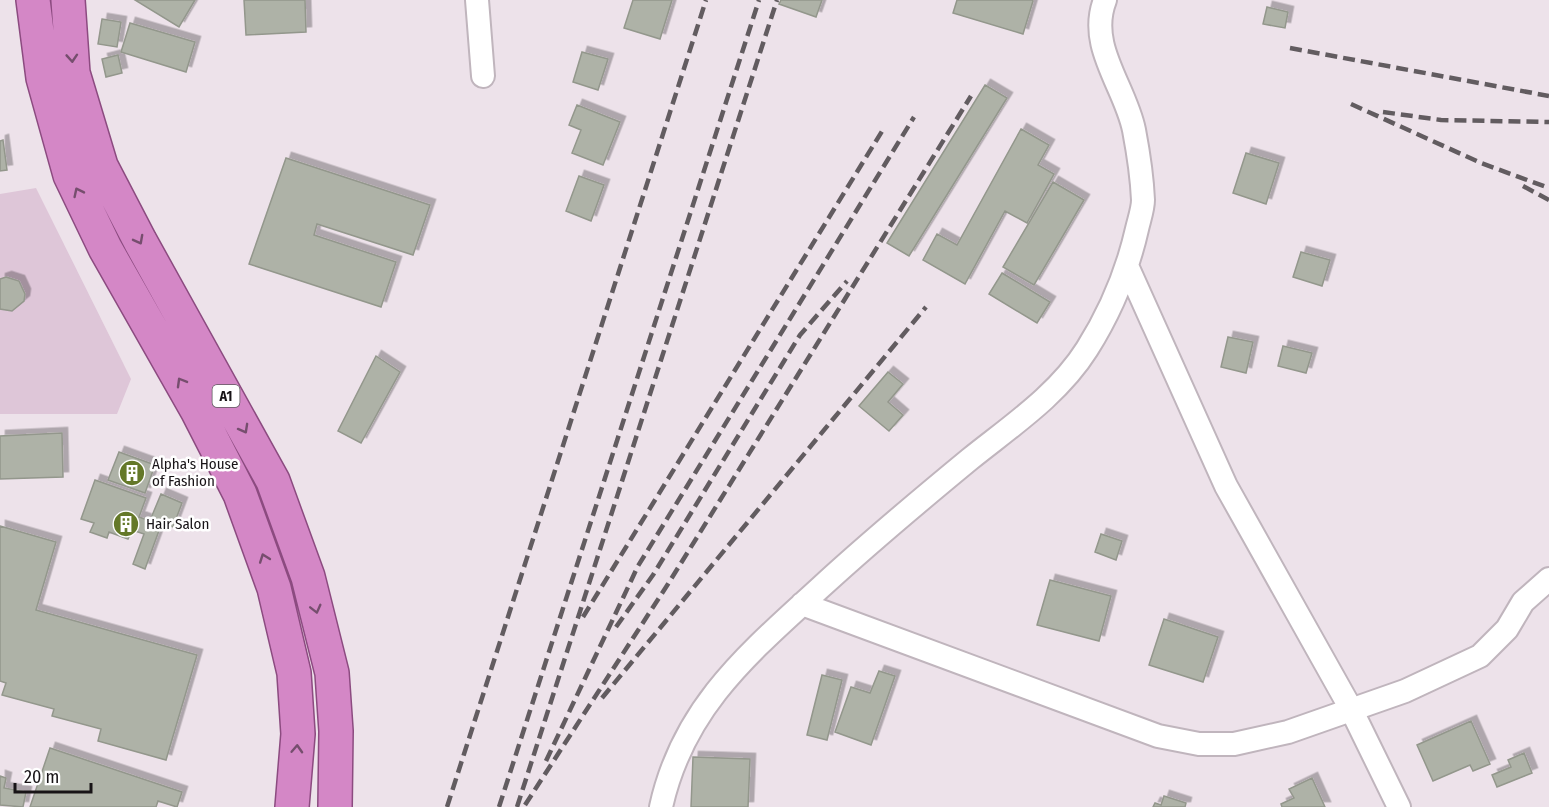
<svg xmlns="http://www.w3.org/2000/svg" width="1549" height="807" viewBox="0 0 1549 807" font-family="'Fira Sans Condensed',sans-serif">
<defs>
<filter id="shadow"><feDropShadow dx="5.5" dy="-5.5" stdDeviation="0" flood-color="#0004"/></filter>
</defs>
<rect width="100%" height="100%" fill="#ede2ea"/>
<path fill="#dec6d8" d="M36,188l95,191 -14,35h-117v-220z"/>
<path fill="#aeb2a7" stroke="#93978c" stroke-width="1.5" filter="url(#shadow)" d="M135,0h60l-16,27z
M244,0h61l1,32 -60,3z
M633,0h39l-12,39 -36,-11z
M781,0h41l-6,17 -37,-13z
M957,0h75l1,1 -10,33 -70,-21z
M1267,7l21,5 -3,16 -22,-4z
M102,19l19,3 -4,25 -19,-3z
M130,23l65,19 -9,30 -65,-20z
M582,52l26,7 -10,31 -25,-8z
M118,55l4,18 -16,4 -4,-18z
M985,85l22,13 -98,158 -22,-13z
M577,105l43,17 -17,43 -31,-12 9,-23 -12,-5z
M1021,129l28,16 -11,20 16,9 -27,49 -22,-12 -40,73 -42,-24 14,-26 20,11z
M3,140l4,30 -7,1v-30z
M1246,153l33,10 -13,41 -33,-11z
M286,158l144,47 -17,50 -96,-31 -3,11 82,27 -15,45 -132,-43z
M579,176l25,9 -13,36 -25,-10z
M1053,182l31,18 -50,85 -31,-18z
M1301,252l29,8 -8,26 -29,-9z
M1002,273l48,29 -13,21 -48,-29z
M6,277l13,4 6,13 -1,7 -12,10 -12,-2v-30z
M1228,337l25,5 -7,31 -25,-6z
M1283,346l29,7 -6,20 -28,-7z
M376,356l24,16 -39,71 -23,-12z
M888,372l15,12 -15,18 15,13 -14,16 -30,-25z
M62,433l1,44 -63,2v-43z
M119,452l36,13 -10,28 -37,-13z
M95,480l51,18 -7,19 22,8 -16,44 -12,-5 11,-30 -12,-4 -4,9 -19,-7 -2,6 -17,-6 4,-9 -13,-4z
M161,494l21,9 -9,24 -22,-9z
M0,526l56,16 -20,68 161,45 -31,105 -68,-19 3,-12 -49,-13 2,-7 -52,-14 4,-12 -6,-2z
M1101,534l21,7 -6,19 -21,-8z
M1050,580l61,16 -12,45 -62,-16z
M1164,619l54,18 -15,45 -54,-17z
M879,671l16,5 -24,69 -36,-13 16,-45 19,6z
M822,675l20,5 -15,60 -20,-5z
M1471,721l19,43 -17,7 -3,-6 -37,16 -16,-36z
M50,748l132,44 -5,15 -19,-6 -2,6h-126z
M1524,753l8,20 -35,14 -5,-12 19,-8 -3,-7z
M693,757l57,2 -2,48h-57z
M0,776l6,2 -2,10 22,4 -3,15 -23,-2z
M1312,778l13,29h-43l-1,-3 13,-6 -5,-9z
M1164,796l22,7 -1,4h-32l2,-4 6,2z"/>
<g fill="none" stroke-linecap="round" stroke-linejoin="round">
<g stroke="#c0b5bd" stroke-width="26">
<path id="minor" d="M477,0l6,76
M1128,268l98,218 125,223 48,98
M802,604l356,132 41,8h35l54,-12 117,-41 75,-35 27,-27 16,-27 26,-23
M661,807c22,-100 88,-154 160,-220 48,-44 98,-86 149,-128 41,-33 88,-64 117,-110 24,-38 40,-76 50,-120 2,-9 6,-20 6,-29 -1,-23 -5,-49 -9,-70 -9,-44 -47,-84 -29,-130"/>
</g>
<g stroke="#8c4b80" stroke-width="36">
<path id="trunk" d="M33,0l10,78 27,97 35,73 92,162 43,84 34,94 20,85 4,61 -6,73
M68,0l5,73 28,93 39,75 133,240 35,96 24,96 4,58 -1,76"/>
</g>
<use href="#minor" stroke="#fff" stroke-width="22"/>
<use href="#trunk" stroke="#d487c6" stroke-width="33"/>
<path stroke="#625c60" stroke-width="4.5" stroke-dasharray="12 6" stroke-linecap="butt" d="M1290,48l259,48
M1351,104l130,59 68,25
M1383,112l58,8 108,2
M1523,186l26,14
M583,617l301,-489
M616,627l37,-52 147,-240 47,-54
M602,698l324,-391
M546,761l92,-195 276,-449
M525,805l143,-221 303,-488
M447,807l259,-807
M499,807l260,-807
M517,807l260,-807"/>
</g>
<defs><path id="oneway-chevron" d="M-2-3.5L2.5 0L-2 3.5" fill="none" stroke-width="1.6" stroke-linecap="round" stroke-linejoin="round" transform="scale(1.5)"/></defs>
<g stroke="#764e6e">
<use href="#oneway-chevron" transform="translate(72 58) rotate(86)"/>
<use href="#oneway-chevron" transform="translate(78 192) rotate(-116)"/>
<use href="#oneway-chevron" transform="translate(139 240) rotate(62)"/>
<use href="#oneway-chevron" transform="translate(181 382) rotate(-120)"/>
<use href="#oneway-chevron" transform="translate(244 429) rotate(61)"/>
<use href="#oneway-chevron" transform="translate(264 558) rotate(-110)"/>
<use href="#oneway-chevron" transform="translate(316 609) rotate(76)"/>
<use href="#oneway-chevron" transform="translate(297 749) rotate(-87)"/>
</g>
<defs>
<g id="building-disc" transform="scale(1.35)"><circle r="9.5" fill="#647828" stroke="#fff"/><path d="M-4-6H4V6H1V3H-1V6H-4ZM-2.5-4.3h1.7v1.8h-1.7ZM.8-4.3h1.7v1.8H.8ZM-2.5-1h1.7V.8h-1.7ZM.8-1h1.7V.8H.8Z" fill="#fff"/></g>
</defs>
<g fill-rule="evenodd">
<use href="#building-disc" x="132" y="473"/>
<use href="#building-disc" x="126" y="524"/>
</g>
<g text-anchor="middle" stroke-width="5" stroke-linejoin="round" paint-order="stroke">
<rect fill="#fff" stroke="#5d5a5d" stroke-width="1.5" x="212.5" y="385" width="27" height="22" rx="4.5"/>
<g font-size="14" font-weight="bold" fill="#181417">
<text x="226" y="401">A1</text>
</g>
<g font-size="15" fill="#181417" stroke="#fff" text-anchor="start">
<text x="152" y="469">Alpha's House<tspan x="152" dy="17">of Fashion</tspan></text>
<text x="146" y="529">Hair Salon</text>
</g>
</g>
<path d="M15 783v9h76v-9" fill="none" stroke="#181417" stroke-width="3"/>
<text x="24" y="783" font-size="18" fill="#181417" stroke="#ffffff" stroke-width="4.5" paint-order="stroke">20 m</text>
</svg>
